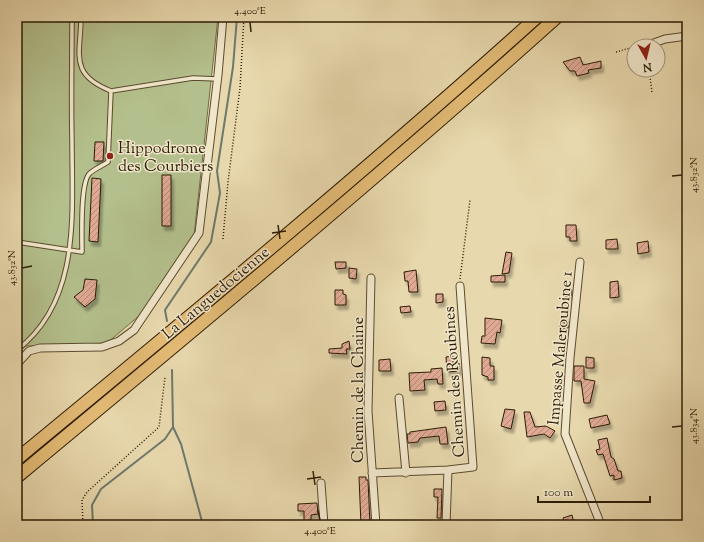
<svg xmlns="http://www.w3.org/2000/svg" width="704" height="542" viewBox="0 0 704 542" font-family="'Sorts Mill Goudy',serif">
<defs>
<pattern id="building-hatch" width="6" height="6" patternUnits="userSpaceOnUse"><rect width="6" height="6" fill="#dfa993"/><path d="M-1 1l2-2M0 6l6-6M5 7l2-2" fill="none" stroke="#b58976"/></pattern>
<filter id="shadow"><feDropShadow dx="2.5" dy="4.5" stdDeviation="1" flood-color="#0004"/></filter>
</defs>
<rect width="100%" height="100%" fill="#e8d8ad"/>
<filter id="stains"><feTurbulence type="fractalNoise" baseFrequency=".005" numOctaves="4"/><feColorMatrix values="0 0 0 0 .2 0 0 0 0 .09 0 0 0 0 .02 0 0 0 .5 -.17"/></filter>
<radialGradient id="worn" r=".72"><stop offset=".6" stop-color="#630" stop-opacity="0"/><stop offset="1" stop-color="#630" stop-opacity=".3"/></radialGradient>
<path fill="#b3bf8c" stroke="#706e48" d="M17,17h201l-24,219 -54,79 -33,28 -81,3 -9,7z"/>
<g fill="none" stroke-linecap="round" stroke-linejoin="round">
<path stroke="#6d7a6d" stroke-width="2" d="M167,321l-2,-11 46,-68 9,-49 -3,-22 16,-104 4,-50
M173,427l8,17 22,81
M93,525l-1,-20 9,-16 64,-50 8,-12 -1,-57"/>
</g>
<path fill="url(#building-hatch)" stroke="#2c1c05" filter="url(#shadow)" d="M580,57l3,8 18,-4v7l-13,2 1,3 -12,3 -2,-5h-5l-7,-9z
M95,142h9l-1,19h-9z
M162,175h9v51h-9z
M92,178l9,1 -3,63 -9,-1z
M566,225h10l1,16h-7v-4h-4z
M617,239l1,10h-12v-9z
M648,241l1,11 -11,2 -1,-11z
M506,252l6,1 -3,20 -7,1z
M335,262h11v6l-10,1z
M349,268l8,1 -1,10 -7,-1z
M416,270l2,22h-9l-1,-11h-3l-1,-9z
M505,275v7h-14v-6z
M85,279l12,1 -2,19 -10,8 -11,-10 9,-7z
M618,281l1,16 -9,1v-16z
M563,289l9,1 -1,6h-8z
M335,290h8v4l3,1v10h-11z
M436,294h7v8l-7,1z
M410,306l1,6 -10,1 -1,-6z
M485,318l17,2 -2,13 -3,-1 -2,12 -14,-1 1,-7h3z
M566,322h3l-1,6 -8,1v-6z
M349,341l1,8h-4l1,5 -18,-1v-4l13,-1v-4z
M453,356v7h6v8l-12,1 -1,-15z
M482,357l8,1v8h4v14h-6v-3l-6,-2z
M586,357l8,1v10h-8z
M390,359l1,12h-12v-11z
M574,366h10v13l11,2 -5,22h-6l-3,-22h-7z
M442,368l1,16h-5l-1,-5 -13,1 1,10 -15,1 -1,-18 22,-1v-3z
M445,401l1,9 -11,1 -1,-9z
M505,409l10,1 -4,19 -10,-3z
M524,412h6l5,15 11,-1 9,5 -5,7 -6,-4 -17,3z
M607,415l3,9 -19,4 -2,-9z
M446,427l2,17h-8l-1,-8 -19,2 -2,4 -10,1 -1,-9h3v-2z
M607,438l4,19 3,2 4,12h3l1,7 -8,2v-5l-4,1 -7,-22 -5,1 -2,-5 4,-1 -2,-9z
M359,477h7v3h2l2,45h-9z
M434,489h8l-1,29h-4l1,-21h-4z
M317,503l1,11 -7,1v6h-7v-10h-6v-7z
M572,515l2,9 -8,1 -3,-7z"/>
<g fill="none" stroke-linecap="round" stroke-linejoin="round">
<g stroke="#5b4b2f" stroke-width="5.5">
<path id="lane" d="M81,17c0,37 -13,57 30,74
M17,242l65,10c0,-16 -2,-67 7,-78 5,-5 13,-8 19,-12l3,-71 82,-13 25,1
M17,350c64,-49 55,-136 55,-208 -1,-42 0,-83 0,-125"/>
</g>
<g stroke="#5b4b2f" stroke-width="9">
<path id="street" d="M651,44l14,-5 22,-3
M580,262l-10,96 -5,76 36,91
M371,278l-3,133 8,114
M17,364l12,-13 11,-3 62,-1 17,-6 15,-11 65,-97 19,-158 5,-58
M399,398l7,75
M372,473l76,-3
M321,483l3,42
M446,525l2,-55 25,-3 -13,-181"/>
</g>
<g stroke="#2c1c05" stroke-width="14">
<path id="highway" d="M17,459c176,-145 351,-290 520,-442
M17,477c182,-151 364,-302 540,-460"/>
</g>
<path stroke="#2c1c05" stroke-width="1.5" stroke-dasharray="1 2" stroke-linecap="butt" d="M639,46l4,-1
M616,52l18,-5
M649,70l3,22
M223,239l5,-57 12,-94 4,-71
M460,279l10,-79
M83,525l-1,-25 5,-8 72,-65 6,-50"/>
<use href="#lane" stroke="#f0e6ca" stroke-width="3.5"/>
<use href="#street" stroke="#f0e6ca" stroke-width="7"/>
<use href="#highway" stroke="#e4bc76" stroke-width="12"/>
</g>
<path fill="none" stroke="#2c1c05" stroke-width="1.5" d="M250,22l1,10M672,176l10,-1M278,225l2,14M272,233l14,-2M22,268l10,-2M672,427l10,-1M313,471l2,14M307,479l14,-2M318,510l2,10"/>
<circle fill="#8f2418" stroke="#f0e6ca" stroke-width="1.5" cx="110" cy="156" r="4"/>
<g text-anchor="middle" stroke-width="3" stroke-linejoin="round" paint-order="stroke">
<g font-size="16" fill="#2c1c05" stroke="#f0e6ca" text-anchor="start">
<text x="118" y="153">Hippodrome<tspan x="118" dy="18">des Courbiers</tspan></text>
</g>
<g font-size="16" fill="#2c1c05" stroke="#f0e6ca">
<text transform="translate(215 292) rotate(-40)" y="6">La Languedocienne</text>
<text transform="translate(559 348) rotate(-85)" y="6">Impasse Maleroubine 1</text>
<text transform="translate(453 382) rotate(-94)" y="6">Chemin des Roubines</text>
<text transform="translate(357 390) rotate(-90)" y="6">Chemin de la Chaine</text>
</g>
</g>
<rect width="704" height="542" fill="none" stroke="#e8d8ad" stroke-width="44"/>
<g transform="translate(646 58) rotate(172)"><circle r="19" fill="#f0e6ca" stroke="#a2957b"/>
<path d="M0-3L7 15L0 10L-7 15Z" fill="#8f2418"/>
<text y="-6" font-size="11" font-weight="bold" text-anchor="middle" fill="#2c1c05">N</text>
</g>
<path d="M538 496v6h112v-6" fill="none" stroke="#2c1c05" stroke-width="2"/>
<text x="544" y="496" font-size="12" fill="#2c1c05" stroke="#f0e6ca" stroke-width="3" paint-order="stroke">100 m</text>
<rect x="22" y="22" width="660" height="498" fill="none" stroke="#2c1c05" stroke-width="1.5"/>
<g font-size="10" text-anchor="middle" fill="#2c1c05">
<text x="250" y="14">4.400°E</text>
<text transform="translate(693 175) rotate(-90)" y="4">43.832°N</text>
<text transform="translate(11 268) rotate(-90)" y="4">43.832°N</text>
<text transform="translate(693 426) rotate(-90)" y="4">43.834°N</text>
<text x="320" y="534">4.400°E</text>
</g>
<rect width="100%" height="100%" filter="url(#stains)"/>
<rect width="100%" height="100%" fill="url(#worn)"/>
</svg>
